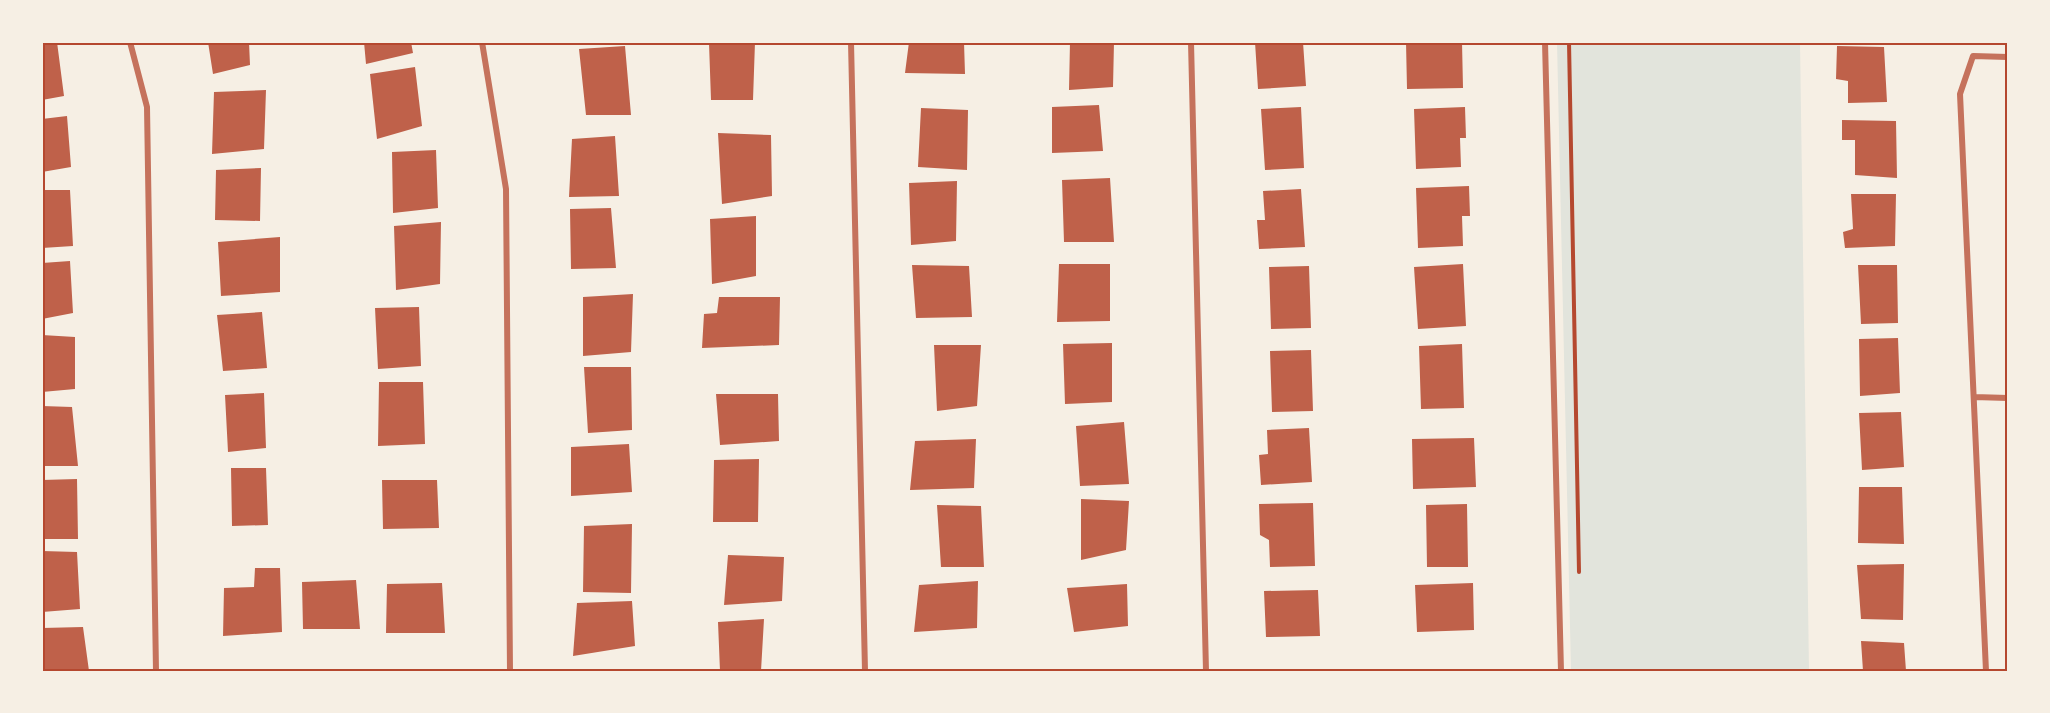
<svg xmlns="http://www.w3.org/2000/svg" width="2050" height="713" viewBox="0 0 2050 713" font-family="Signika,sans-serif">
<rect width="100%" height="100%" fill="#f6efe4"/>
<path fill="#e2e4dc" d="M1557,42h243l9,629h-238z"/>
<path fill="#bf614a" d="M42,42h15l7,54 -22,4z
M208,42h41l1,23 -37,9z
M364,42h47l2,11 -47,11z
M755,42l-2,58h-42l-2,-57z
M909,42h55l1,32 -60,-1z
M1070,42h44l-1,45 -44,3z
M1255,42h48l3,44 -48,3z
M1406,42h56l1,46 -56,1z
M625,46l6,69h-45l-7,-66z
M1837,46l47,1 3,55 -39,1v-22l-12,-2z
M415,67l7,59 -45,13 -7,-65z
M266,90l-2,59 -52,5 2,-62z
M1099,105l4,46 -51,2v-46z
M1301,107l3,61 -39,2 -4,-61z
M1465,107l1,31h-6l1,29 -45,2 -2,-60z
M921,108l47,2 -1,60 -49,-3z
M67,116l4,51 -29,5v-53z
M1842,120l54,1 1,57 -42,-3v-35h-13z
M718,133l53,2 1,61 -50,8z
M615,136l4,60 -50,1 3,-58z
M436,150l2,58 -45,5 -1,-61z
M261,168l-1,53 -45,-1 1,-50z
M1110,178l4,64h-50l-2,-62z
M957,181l-1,60 -45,4 -2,-62z
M1469,186l1,30h-8l1,30 -45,2 -2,-60z
M1301,189l4,58 -46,2 -2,-29h8l-2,-29z
M42,190h28l3,56 -31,2z
M1851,194h45l-1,52 -50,2 -2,-16 10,-3z
M611,208l5,60 -45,1 -1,-60z
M756,216v60l-44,8 -2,-65z
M441,222l-1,62 -44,6 -2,-64z
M280,237v55l-59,4 -3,-54z
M70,261l3,52 -31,6v-56z
M1059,264h51v57l-53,1z
M1463,264l3,62 -48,3 -4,-62z
M912,265l57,1 3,51 -56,1z
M1858,265h39l1,58 -37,1z
M1309,266l2,62 -40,1 -2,-62z
M633,294l-2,58 -48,4v-59z
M719,297h61l-1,48 -77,3 2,-34 13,-1z
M419,307l2,59 -43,3 -3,-61z
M262,312l5,56 -44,3 -6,-56z
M42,335l33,2v52l-33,3z
M1898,338l2,55 -40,3 -1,-57z
M1112,343v59l-47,2 -2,-60z
M1462,344l2,64 -43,1 -2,-63z
M934,345h47l-4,61 -40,5z
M1311,350l2,61 -41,1 -2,-61z
M584,367h47l1,63 -44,3z
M379,382h44l2,62 -47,2z
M264,393l2,55 -38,4 -3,-57z
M716,394h62l1,47 -59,4z
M42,406l30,1 6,59h-36z
M1901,412l3,55 -42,3 -3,-57z
M1124,422l5,62 -49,2 -4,-60z
M1309,428l3,54 -51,3 -2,-30 9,-1 -1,-24z
M1474,438l2,49 -63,2 -1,-50z
M976,439l-2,49 -64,2 5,-49z
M629,444l3,48 -61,4v-49z
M759,459l-1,63h-45l1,-62z
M231,468h35l2,57 -36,1z
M77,479l1,60h-36v-59z
M382,480h55l2,48 -56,1z
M1859,487h43l2,57 -46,-1z
M1081,499l48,2 -3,49 -45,10z
M1313,503l2,63 -45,1 -1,-27 -9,-5 -1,-31z
M1467,504l1,63h-41l-1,-62z
M937,505l44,1 3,61h-43z
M632,524l-1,69 -48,-1 1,-66z
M42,551l35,1 3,57 -38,3z
M728,555l56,2 -2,44 -58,4z
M1904,564l-1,56 -42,-1 -4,-54z
M255,568h25l2,64 -59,4 1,-48 30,-1z
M356,580l4,49h-57l-1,-47z
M978,581l-1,47 -63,4 5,-47z
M442,583l3,50h-59l1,-49z
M1473,583l1,47 -57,2 -2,-47z
M1127,584l1,42 -54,6 -7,-44z
M1318,590l2,46 -54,1 -2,-46z
M632,601l3,45 -62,10 4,-53z
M764,619l-3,52h-41l-2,-49z
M83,627l6,44h-47v-43z
M1861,641l43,2 2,28h-43z"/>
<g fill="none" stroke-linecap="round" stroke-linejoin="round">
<path stroke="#b5482f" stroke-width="4" d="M1569,42l10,530"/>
<path stroke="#c5725c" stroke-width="6" d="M130,42l17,65 9,564
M482,42l24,147 4,482
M851,42l14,629
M1191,42l15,629
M1545,42l16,629
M1974,397l34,1
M1986,671l-26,-577 13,-38 35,1"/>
</g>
<rect width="2050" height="713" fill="none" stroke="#f6efe4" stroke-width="87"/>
<rect x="44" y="44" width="1962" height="626" fill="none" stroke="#b5482f" stroke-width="2"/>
</svg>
